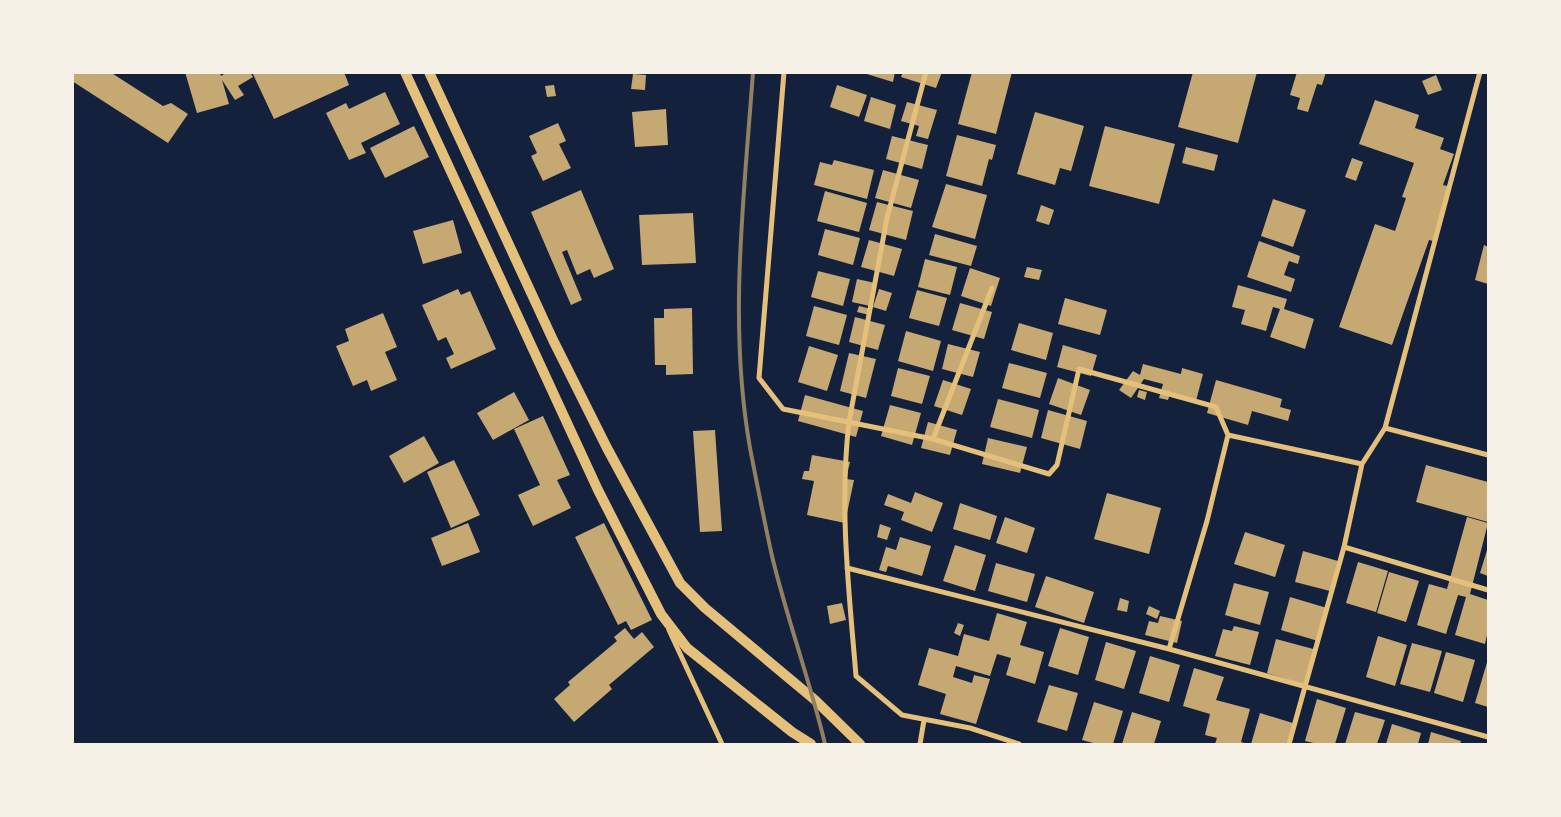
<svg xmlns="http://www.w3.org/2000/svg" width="1561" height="817" viewBox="0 0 1561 817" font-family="'Roboto Condensed',sans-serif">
<rect width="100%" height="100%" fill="#14213d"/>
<path fill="#c6a872" d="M72,72h38l53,34 8,-3 17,11 -20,29 -96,-62z
M185,72h35l1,4 6,-4h23l3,5 -15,9 6,9 -9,5 -13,-20 7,24 -32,9z
M252,72h92l5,13 -75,34z
M860,72h35l-2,10z
M903,72h39l-6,16 -35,-11z
M972,72h40l-16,62 -38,-10z
M1193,72h64l-19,71 -60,-16z
M1297,72h29l-4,13 -5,-1 -9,28 -11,-3 3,-11 -10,-3z
M633,74l13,1 -1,15 -14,-1z
M1436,75l6,15 -14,5 -6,-14z
M554,85l2,11 -9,1 -2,-11z
M837,85l30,10 -8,22 -29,-10z
M385,92l15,32 -39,19 5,10 -17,7 -23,-47 20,-10 3,6z
M871,97l25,8 -6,24 -26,-8z
M1375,100l44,15 -4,13 29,10 -4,11 14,5 -11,31 8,2 -18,54 -4,-1 -37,105 -53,-18 36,-103 20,7 11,-33 -4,-1 12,-34 -55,-19z
M907,102l30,8 -9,29 -12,-3 3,-10 -18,-5z
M666,109l2,36 -33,2 -3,-35z
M1035,112l49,14 -13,45 -11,-3 -5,17 -38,-11z
M558,123l8,18 -7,3 12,24 -28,13 -12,-25 6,-3 -8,-17z
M414,126l15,31 -44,21 -15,-30z
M1105,126l70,18 -16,60 -70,-18z
M957,135l39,10 -4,15 -3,-1 -7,27 -36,-10z
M892,136l36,9 -6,24 -36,-10z
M1186,147l32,8 -4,16 -32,-8z
M1352,158l11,4 -7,19 -11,-4z
M834,160l40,10 -7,29 -53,-14 6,-23 12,3z
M883,170l36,10 -8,28 -36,-10z
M946,184l41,11 -12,44 -43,-12z
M581,190l33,79 -20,9 -4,-9 -13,6 -10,-25 -5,2 20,48 -11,5 -40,-93z
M825,191l42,12 -8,29 -42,-11z
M1273,199l33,11 -13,37 -32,-11z
M877,202l36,9 -7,29 -37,-10z
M1041,205l13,5 -5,15 -13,-4z
M693,213l3,50 -54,2 -3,-50z
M453,220l9,33 -39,11 -10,-33z
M825,229l35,9 -7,27 -35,-10z
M935,234l42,12 -6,20 -42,-11z
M869,240l33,9 -8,27 -33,-9z
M1259,241l41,15 -2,8 -9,-3 -5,14 11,4 -4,13 -44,-15z
M1484,245l4,2v37l-13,-4z
M925,259l32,8 -7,28 -32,-8z
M1027,267l15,3 -3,10 -15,-3z
M970,268l30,10 -9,28 -30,-10z
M818,271l32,8 -7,27 -32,-9z
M857,279l18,4 -5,23 -18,-4z
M1238,285l49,14 -3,10 30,10 -9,30 -35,-12 10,-28 -7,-2 -7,24 -25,-7 4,-14 -13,-3z
M458,289l3,6 9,-4 26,58 -45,20 -5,-11 8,-4 -8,-17 -8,4 -16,-36z
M879,289l13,4 -6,18 -13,-4z
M917,290l30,8 -8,28 -30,-8z
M1065,298l42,12 -7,25 -42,-11z
M960,303l32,9 -8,27 -32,-9z
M814,306l33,9 -8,30 -33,-9z
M859,306l12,3 -2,6 -12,-3z
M692,308l1,66 -27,1v-10h-11l-1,-47h10v-9z
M383,313l14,34 -12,5 12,28 -26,11 -4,-11 -14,6 -17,-40 13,-5 -4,-12z
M855,317l30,8 -7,25 -29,-8z
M1019,323l34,10 -7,27 -35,-10z
M906,331l35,10 -8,30 -35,-10z
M948,344l32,8 -7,25 -31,-8z
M1063,345l34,10 -6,21 -34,-9z
M809,346l29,9 -11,36 -29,-9z
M849,353l27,6 -10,39 -26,-7z
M1009,363l38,10 -7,25 -38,-10z
M1143,364l38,10 1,-6 21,6 -7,27 -26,-7 -2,6 -9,-2 4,-14 -19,-5 -13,19 -12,-8 14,-19 7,4z
M898,368l32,8 -8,28 -31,-8z
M1058,378l32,12 -9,25 -32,-11z
M943,380l28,9 -9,26 -28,-9z
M1216,380l66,19 -2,8 11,3 -3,11 -36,-10 -4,14 -41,-12z
M1139,390l8,2 -2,8 -8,-3z
M514,392l15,28 -36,20 -16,-27z
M805,395l58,16 -7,26 -58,-16z
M998,399l41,11 -7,28 -42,-11z
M890,405l31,8 -9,32 -31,-9z
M1048,410l39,11 -7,28 -39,-11z
M543,416l27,59 -13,5 14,28 -38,18 -15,-31 22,-10 -26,-56z
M928,422l29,8 -7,25 -29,-7z
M715,430l7,101 -22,1 -7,-101z
M424,436l15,27 -35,20 -15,-27z
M988,438l39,9 -7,26 -38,-9z
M812,455l38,7 -4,17 8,1 -9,43 -38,-8 7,-34 -12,-2 2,-8h5z
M454,460l26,55 -29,13 -24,-56z
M1426,465l62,17v40l-72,-20z
M915,492l28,11 -11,29 -31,-12 3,-8 -20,-7 4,-11 23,9z
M1107,493l54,15 -12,46 -55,-15z
M960,503l37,13 -7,24 -37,-11z
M1005,517l30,11 -8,25 -31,-10z
M1467,517l21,6 -18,71 18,6v31l-3,13 -30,-9 11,-38 -8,-2 -12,39 -29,-9 12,-41 18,5z
M468,523l12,29 -38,14 -11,-28z
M604,523l48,97 -21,10 -5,-9 -8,4 -43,-88z
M880,524l11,4 -4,12 -10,-3z
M1245,532l40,13 -10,32 -41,-13z
M900,537l31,9 -9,30 -34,-10 -2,6 -7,-2 7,-23 10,3z
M955,545l31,10 -11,36 -32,-10z
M1488,547v29l-8,-3z
M1303,551l35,10 -8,30 -35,-9z
M1358,562l30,9 -12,41 -30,-9z
M996,563l39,11 -8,28 -39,-11z
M1389,572l30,9 -13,41 -29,-9z
M1046,576l48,16 -10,31 -49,-16z
M1234,583l35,9 -9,33 -35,-10z
M1290,597l37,11 -9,33 -37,-11z
M1120,598l9,3 -2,11 -10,-2z
M842,603l4,17 -16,4 -3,-18z
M1149,606l11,5 -3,8 -11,-5z
M997,613l30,9 -7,23 24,7 -9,32 -29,-9 5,-17 -14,-4 -7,22 -34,-10 -3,11 19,6 2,-8 16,4 -14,45 -36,-10 6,-20 -28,-9 11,-37 29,8 6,-22 25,7z
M1160,616l22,5 -5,22 -32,-8 4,-14 9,2z
M958,623l6,2 -4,11 -6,-3z
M1234,626l25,6 -9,33 -35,-9 8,-27 9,2z
M625,628l9,11 8,-7 12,15 -45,38 3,4 -38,33 -20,-23 16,-14 -2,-3 49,-41 -3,-4z
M1060,628l29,9 -11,38 -30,-9z
M1378,636l29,9 -12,41 -29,-9z
M1276,639l41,11 -10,36 -40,-13z
M1106,642l30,9 -12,38 -29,-9z
M1412,643l30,8 -12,41 -30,-8z
M1446,652l29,8 -12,42 -29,-9z
M1150,656l30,9 -11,37 -30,-9z
M1488,659v48l-13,-4z
M1194,668l30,9 -8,23 34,9 -9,33 7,2h-33l2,-6 -12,-3 5,-21 -27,-8z
M1049,685l29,8 -11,38 -30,-9z
M1317,699l29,9 -11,36h-17l-13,-3z
M1094,702l29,9 -10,33h-16l-15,-4z
M1132,712l29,9 -7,23h-32z
M1355,712l30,8 -8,24h-32z
M1260,713l36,11 -6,20h-39z
M1392,724l29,9 -3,11h-32z
M1431,732l30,9 -1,3h-32z"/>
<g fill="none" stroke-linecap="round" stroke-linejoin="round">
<path stroke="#e5c07b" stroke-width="5" d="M784,72l-25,306 24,31 150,30 116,35 8,-9 22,-96 137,38 12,28
M926,72l-39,146 -38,204c-10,85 0,169 7,254l46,39 68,13 49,16
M1385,428l103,27
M933,439l59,-151
M1344,547l144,43
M847,568l322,81 319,88
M669,630l53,114
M1169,649l38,-128 21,-86 134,29
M920,744l4,-24
M1289,744l55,-197 18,-83 23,-36 95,-356"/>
<path stroke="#e5c07b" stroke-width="10" d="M405,72l193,418 63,124 26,34 105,84 19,12
M429,72l124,268 54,108 73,135 25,25 110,92 45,44"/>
<path stroke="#918062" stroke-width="4" d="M753,72c-9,126 -25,252 -3,376 7,36 14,72 22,108 15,63 38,125 53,188"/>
</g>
<rect width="1561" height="817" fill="none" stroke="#f6f1e7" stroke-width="148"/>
</svg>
